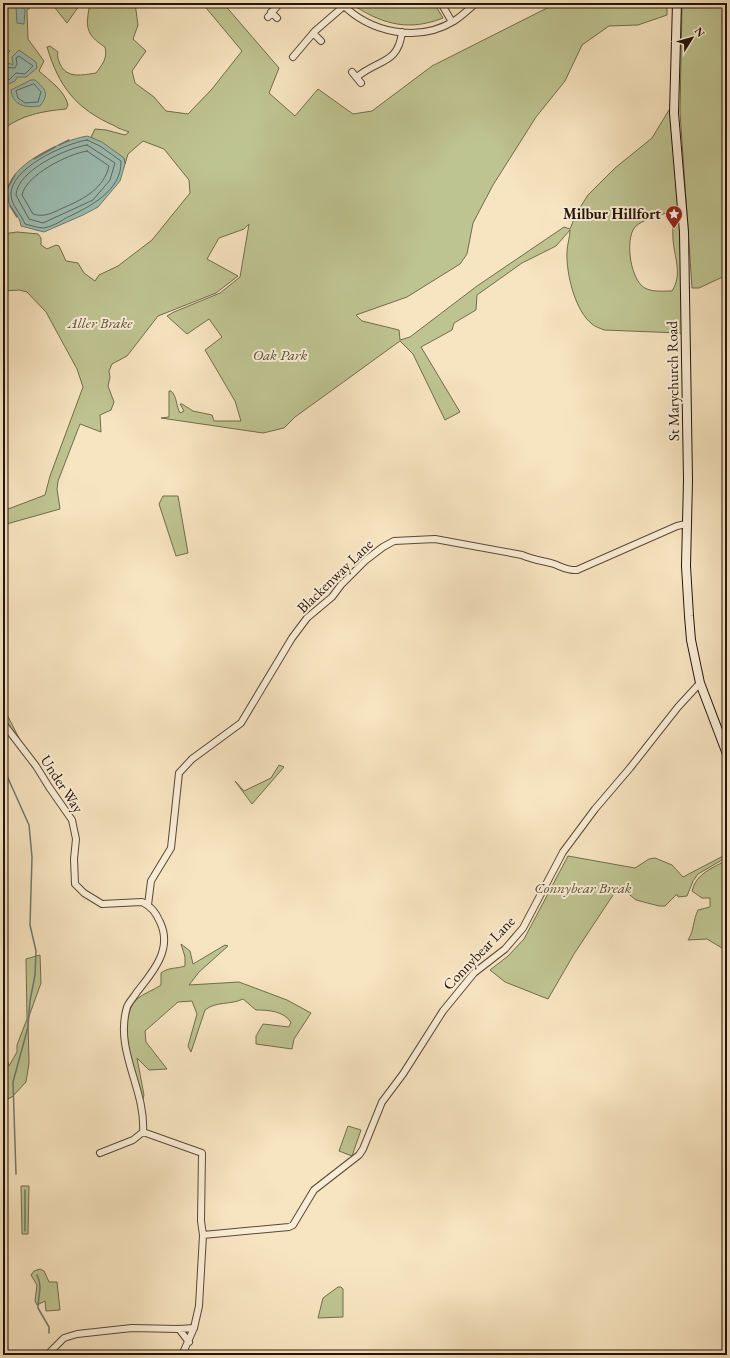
<svg xmlns="http://www.w3.org/2000/svg" width="730" height="1358" viewBox="0 0 730 1358" font-family="'EB Garamond',serif">
<rect width="100%" height="100%" fill="#f7e4c0"/>
<filter id="stains"><feTurbulence type="fractalNoise" baseFrequency=".005" numOctaves="4"/><feColorMatrix values="0 0 0 0 .2 0 0 0 0 .09 0 0 0 0 .02 0 0 0 .5 -.17"/></filter>
<radialGradient id="worn" r=".72"><stop offset=".6" stop-color="#630" stop-opacity="0"/><stop offset="1" stop-color="#630" stop-opacity=".3"/></radialGradient>
<path fill="#bec491" stroke="#716c4d" fill-rule="evenodd" d="M3,3h31v2l-7,5 1,29 16,22 -5,10c10,9 26,20 29,34l-2,4c-22,2 -46,6 -63,21v-72l7,-7 -7,-4z
M51,3h30l-14,20z
M90,3h45l3,22 -5,14 13,12 -14,20 3,12 19,14 12,14 22,3 24,-25 30,-38 -40,-48h21l56,65 -10,25 26,23 23,-27 35,25 19,-3 60,-45 125,-63h110v12l-29,10 -29,1 -27,19 -17,36 -29,36 -43,68 -20,38 -6,31 -7,10 -53,33 -51,18 6,6 37,9 1,10 10,-3 67,-51 87,-59 6,2 7,-17 11,-17 27,-27 37,-30 17,-28h3l6,77 6,149 -4,-3 -76,-3c-4,-2 -9,-3 -12,-6 -17,-13 -26,-51 -25,-72 0,-7 3,-15 3,-22l-14,16 -34,17 -45,32 -1,15 -22,13 -2,7 -31,17 39,65 -15,8 -32,-66 -13,-13 -105,76 -11,11 -21,5 -102,-15 8,-1v-26h2c6,5 5,15 9,22l4,-2 -4,-7h2l11,7 19,4 2,6h27l-6,-20 -30,-51 17,-13 -13,-18 -22,15 -20,-18 7,-4 46,-19 20,-16 9,-53 -5,5 -25,9 -12,21 31,17 -22,17 -58,23 -31,40 -15,8 -3,7 1,6 -2,9 6,16 -3,8 -11,5 1,17 -21,-8 -22,57 -1,8 3,20 -57,16v-14l42,-16 5,-19 33,-89 -6,-18 -31,-57 -19,-20 -8,-2 -16,1v-57l14,-2 21,2 3,4v7l6,4 9,-4 3,1 7,15 12,2 6,10 11,8 4,-6 19,-9 34,-26 38,-47 -1,-13 -25,-31 -21,-8 -15,13 -3,10 -1,-6 -33,-21 4,-8 11,1 19,5 4,-3c-5,-2 -10,-3 -14,-6 -39,-17 -56,-39 -68,-79l3,-1 8,6c-1,5 0,7 2,12 7,15 22,11 36,9 6,-8 12,-15 9,-26 -21,-13 -19,-22 -15,-44zM669,212c6,8 3,17 4,27 1,18 10,35 -1,52 -7,0 -18,1 -25,-2 -16,-5 -23,-49 -12,-62 6,-7 26,-12 34,-15z
M359,3h75l9,15c-33,13 -58,7 -87,-11z
M682,3h45v272l-28,13h-7l-12,-176z
M163,496h15l10,57 -12,3 -17,-52z
M3,707l16,31 -16,-20z
M279,765l5,2 -32,37 -17,-23 9,10 27,-13z
M727,854v3l-29,17 -5,7 -6,15 -9,1v-2h-2l-11,11h-6l-23,-6 -17,-14 -45,68 -26,45 -43,-17 -15,-12 18,-14 16,-17 44,-83 67,12 14,-9 6,-1 17,7 11,12z
M727,860v91l-20,-12 -19,1c6,-9 5,-20 10,-30l12,-3v-9h-8l-10,-7c4,-18 21,-23 35,-31z
M181,944l9,7 3,13 32,-19 3,1 -29,26 -10,13 50,-3 48,18 24,13 -17,26 -2,10 -36,-5v-8l7,-12 26,3 2,-5c-8,-11 -22,-12 -35,-12l-13,-11c-12,6 -27,2 -38,11l-14,42 -3,-6 9,-32 -5,-13 -14,1 -33,29 1,11 21,27 -18,1 -12,-12 7,37 -1,4c-8,-23 -28,-80 -6,-100 7,-6 17,-9 24,-14v-12c8,-6 15,-4 24,-7v-9z
M40,955l1,28 -13,36 1,44 -3,19 -14,15 -9,4v-63l2,-7 -1,17 5,18 8,-14v-7l10,-26 -1,-60z
M348,1126l13,4 -9,26 -13,-5z
M21,1186h8l-1,48h-6z
M40,1269l4,2 5,11h8l3,28 -14,1 -1,-10 -8,4 -2,-4 2,-16 -6,-10 3,-4z
M338,1287h3l2,2v28l-25,1 5,-20z"/>
<path fill="#9dbeb3" stroke="#6d7a6f" d="M16,7h7l2,3 -1,14 -7,-1z
M19,50l17,12 1,6 -11,9h-9l-2,4 -9,4 -3,-1v-20l3,-2 7,3 -1,-8z
M31,80h4c10,9 15,13 5,26 -14,2 -27,0 -29,-16z
M87,136l15,6 22,16 1,6 -5,17 -22,26 -15,8 -39,17 -23,-6c-1,-12 -14,-19 -14,-31 -1,-30 56,-55 80,-59z"/>
<g fill="none" stroke-linecap="round" stroke-linejoin="round">
<path stroke="#60695e" stroke-width="1" d="M3,67l12,1 2,-4 -1,-6 3,-2 14,10 -8,8 -9,-1 -7,7h-6
M34,84l7,8 -3,10 -13,1 -7,-5 -2,-7z
M87,140l13,6 21,15c1,30 -32,46 -55,57 -6,4 -15,9 -23,10 -5,0 -13,-3 -18,-4 -4,-10 -13,-18 -14,-28 -3,-27 55,-53 76,-56z
M87,145l28,18 -5,17 -17,20 -50,23 -14,-4 -13,-24c1,-24 50,-47 71,-50z
M87,151l22,15c-5,22 -25,33 -44,41 -11,5 -20,11 -32,7l-11,-19c4,-20 46,-41 65,-44z"/>
<path stroke="#6d7a6f" stroke-width="1.5" d="M59,145l10,-5
M34,159l21,-12
M8,201l-1,-12 8,-14
M10,206l7,11
M3,767l26,58 3,32 -2,68 6,26 -1,24 -5,26 -2,26 -15,55 3,92
M25,1190v41
M37,1275c6,12 1,20 1,33l11,19v6"/>
<g stroke="#594837" stroke-width="8">
<path id="street" d="M341,3c29,30 77,40 113,18 8,-5 15,-12 22,-18
M441,3l11,19
M271,12l6,6
M268,17l12,-14
M313,33l8,8
M293,57l22,-26 29,-25
M352,72l9,11
M357,77c21,-18 41,-12 45,-45
M3,723l33,43 13,21 23,33 4,19 -2,20 1,25 9,9 18,11 40,-2c10,5 14,11 18,20 13,27 -7,50 -23,70 -3,5 -8,10 -10,15 -13,44 19,82 16,125l-10,8 -33,13
M148,905l3,-24 20,-33 8,-75 13,-14 49,-36 51,-85 15,-20 25,-21 9,-12 25,-25 17,-13 11,-6 41,-2 87,16c11,5 22,6 32,9 8,3 15,7 23,6l100,-44 9,-2
M143,1132l59,21 -1,68 2,14 -4,71 -5,22 -12,27
M203,1235l86,-8 4,-2 21,-35 45,-35 4,-6 19,-47 21,-28 40,-63 31,-38 31,-24 18,-21 40,-76 32,-43 35,-41 48,-61 22,-24
M179,1329l10,13
M47,1355l17,-17 13,-4 55,-6 47,1 15,-1"/>
</g>
<g stroke="#241409" stroke-width="10">
<path id="secondary" d="M677,3l-3,110 10,119 4,248 -2,86 3,50 2,24 9,43 27,71"/>
</g>
<use href="#street" stroke="#faedd6" stroke-width="6"/>
<use href="#secondary" stroke="#faedd6" stroke-width="8"/>
</g>
<defs>
<g id="sight-pin" transform="scale(0.9)"><path d="M0 17L-7.5 6A9.5 9.5 0 1 1 7.5 6Z" fill="#8f2418" stroke="#faedd6"/><path d="M0-6L1.8-2.2L6-1.7L2.9 1.2L3.7 5.4L0 3.3L-3.7 5.4L-2.9 1.2L-6-1.7L-1.8-2.2Z" fill="#fff"/></g>
</defs>
<g fill-rule="evenodd">
<use href="#sight-pin" x="674" y="214"/>
</g>
<g text-anchor="middle" stroke-width="4" stroke-linejoin="round" paint-order="stroke">
<g font-size="15" font-weight="bold" fill="#241409" stroke="#faedd6" text-anchor="end">
<text x="661" y="219">Milbur Hillfort</text>
</g>
<g font-size="15" font-style="italic" fill="#5a5239" stroke="#faedd6">
<text x="100" y="328">Aller Brake</text>
<text x="280" y="360">Oak Park</text>
<text x="583" y="893">Connybear Break</text>
</g>
<g font-size="15" fill="#241409" stroke="#faedd6">
<text transform="translate(673 381) rotate(-91)" y="5">St Marychurch Road</text>
<text transform="translate(335 576) rotate(-44)" y="5">Blackenway Lane</text>
<text transform="translate(62 784) rotate(57)" y="5">Under Way</text>
<text transform="translate(479 953) rotate(-46)" y="5">Connybear Lane</text>
</g>
</g>
<rect width="730" height="1358" fill="none" stroke="#f7e4c0" stroke-width="16"/>
<rect x="4" y="4" width="722" height="1350" fill="none" stroke="#241409" stroke-width="2"/>
<rect x="8" y="8" width="714" height="1342" fill="none" stroke="#241409"/>
<g transform="translate(692 38) rotate(53)" stroke="#faedd6" stroke-width="3" paint-order="stroke">
<path d="M0-3L7 15L0 10L-7 15Z" fill="#241409"/>
<text y="-6" font-size="11" font-weight="bold" text-anchor="middle" fill="#241409">N</text>
</g>
<rect width="100%" height="100%" filter="url(#stains)"/>
<rect width="100%" height="100%" fill="url(#worn)"/>
</svg>
